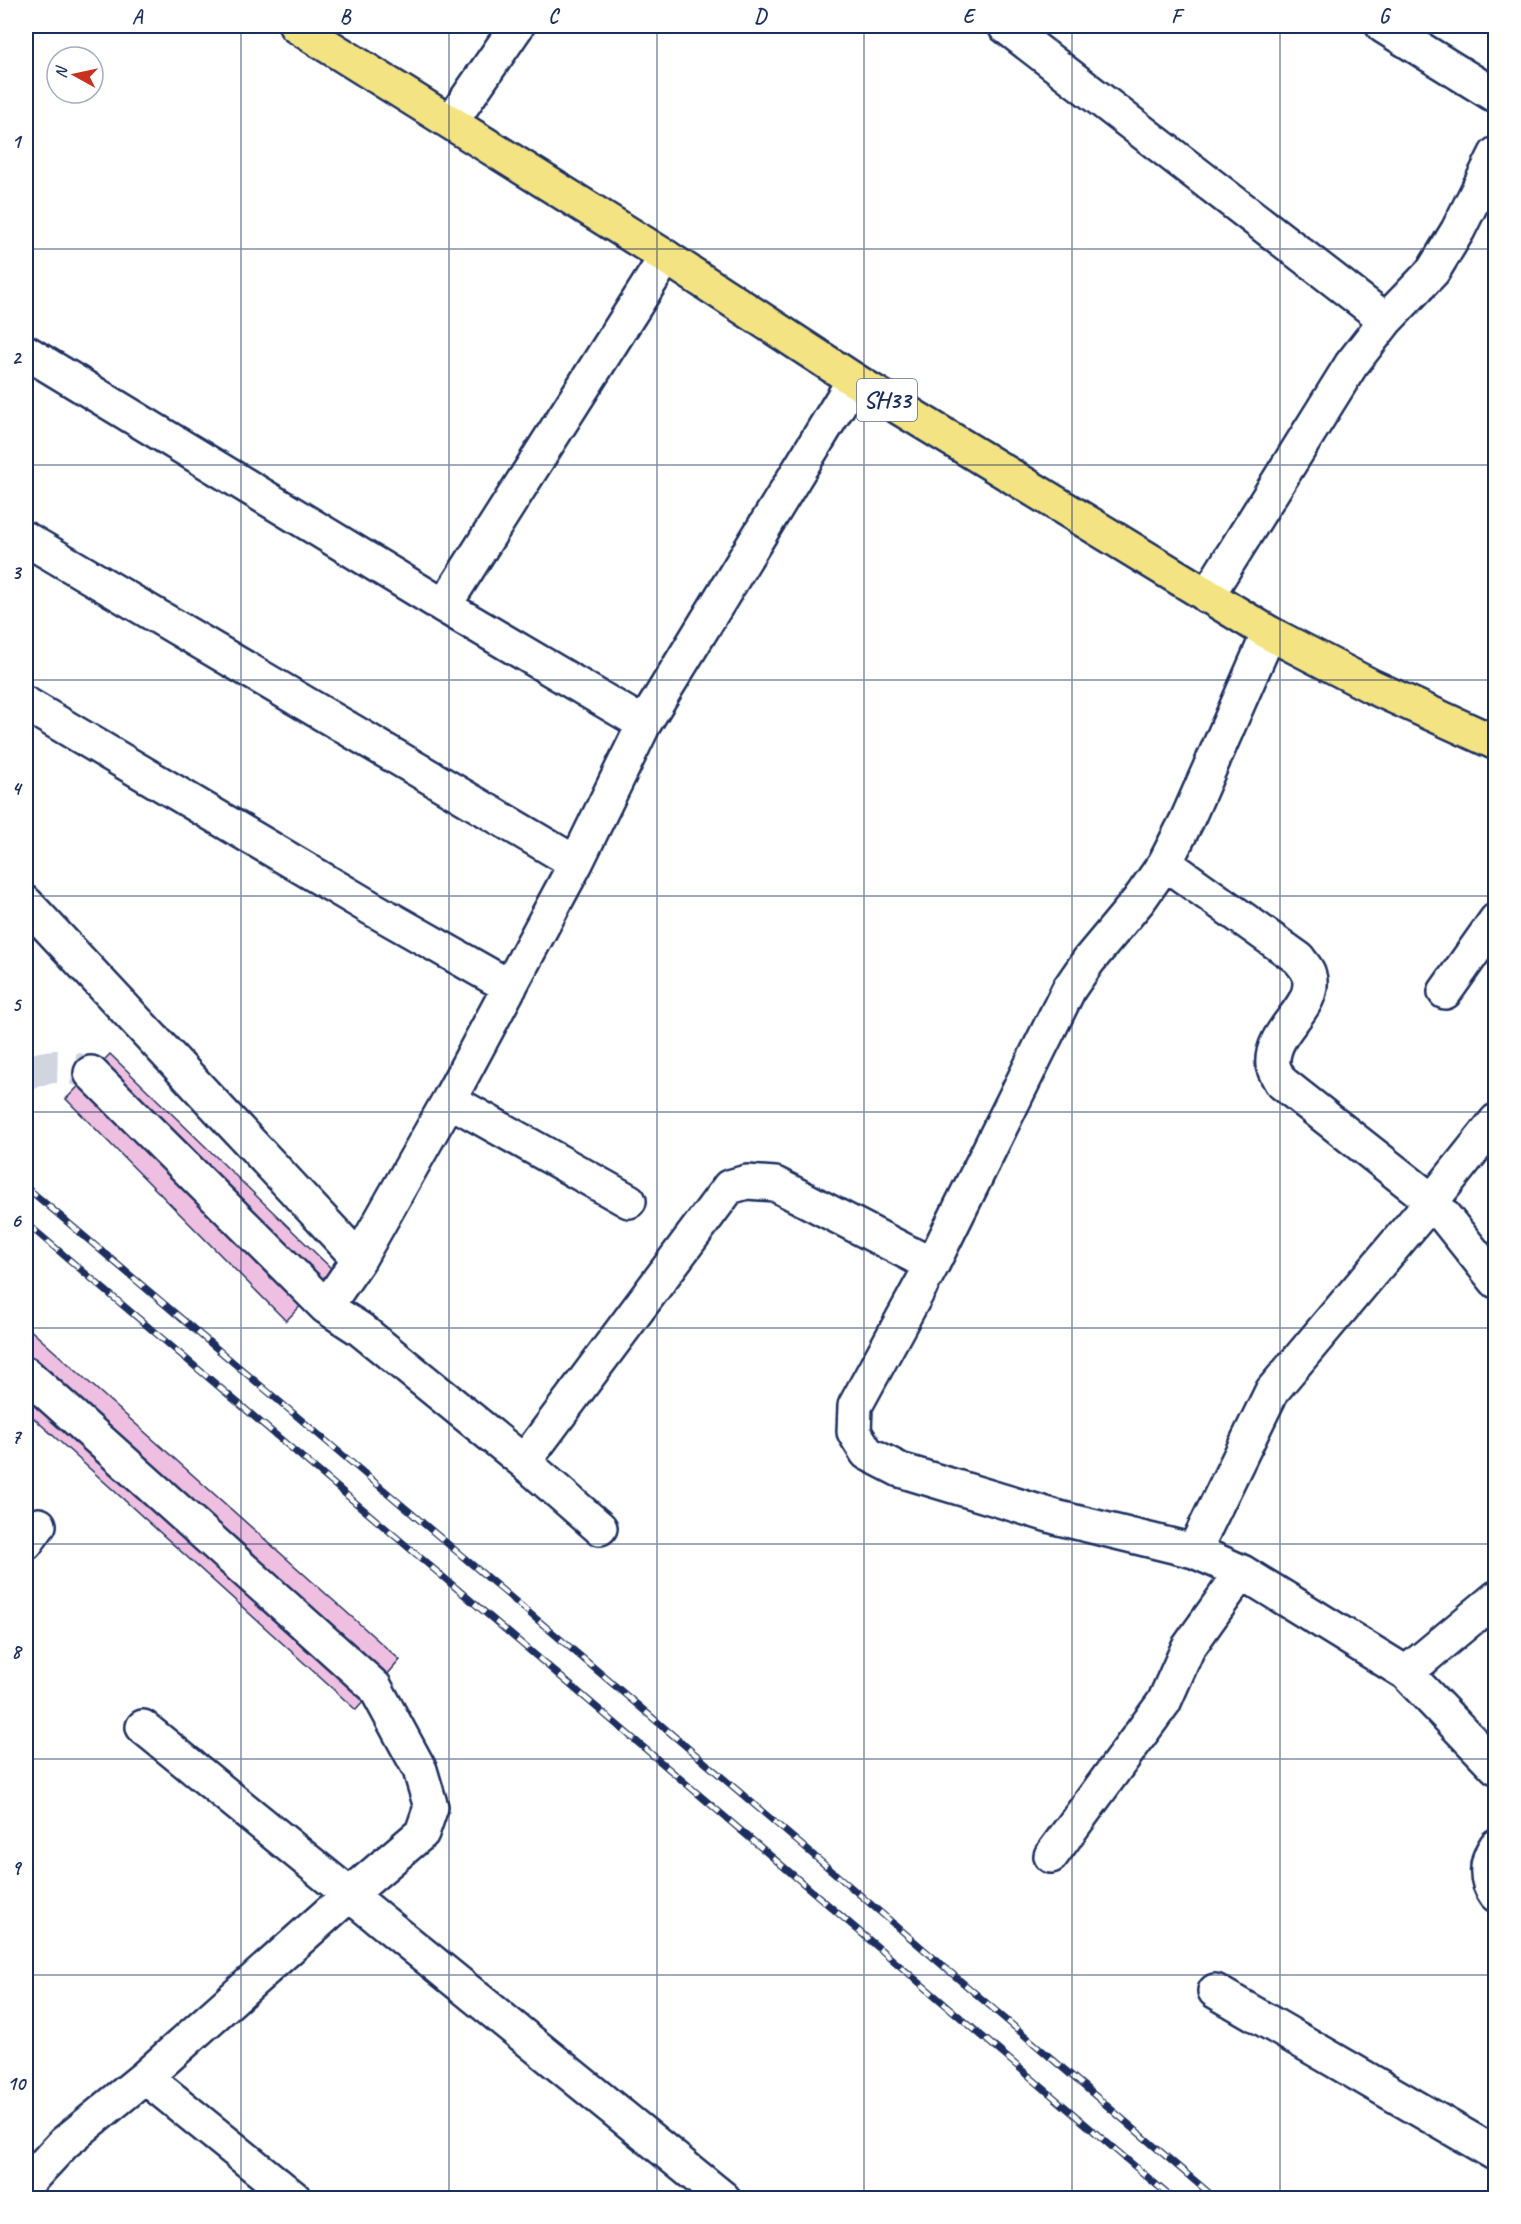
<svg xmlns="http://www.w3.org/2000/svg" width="1521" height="2224" viewBox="0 0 1521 2224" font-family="Caveat,sans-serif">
<rect width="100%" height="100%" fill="#fff"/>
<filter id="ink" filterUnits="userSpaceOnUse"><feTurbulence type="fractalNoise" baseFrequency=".0167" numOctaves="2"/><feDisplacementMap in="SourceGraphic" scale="12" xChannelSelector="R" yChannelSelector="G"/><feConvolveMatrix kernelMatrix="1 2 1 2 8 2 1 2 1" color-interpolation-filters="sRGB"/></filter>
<g filter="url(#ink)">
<path fill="#efbfe1" stroke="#1b2f5e" stroke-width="1.5" d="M110,1054l224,217 -48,50 -220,-222z
M26,1326l374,334 -44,50 -330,-299z"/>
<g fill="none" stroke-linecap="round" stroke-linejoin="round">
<path stroke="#d1d5df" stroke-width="33" stroke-dasharray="33 16" stroke-linecap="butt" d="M26,1075c22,-13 41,-9 65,-2"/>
<g stroke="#1b2f5e" stroke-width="38">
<path id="minor" d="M1005,26l381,294
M1383,26l113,70
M451,122l66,-96
M26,352l418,254 200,118
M26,539l550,324
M1207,596l144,-231 35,-45 47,-49 25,-41 38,-76
M444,606l222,-349
M1269,633l-82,187 -22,43 -26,37 -50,60 -20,29 -137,276 -77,141 -1,26 13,21 33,17 159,48 135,33 48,21 164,101 90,94
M26,704l345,204 139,79
M1165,863l134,96c3,5 9,10 10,16 9,33 -39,54 -36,90 1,5 5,12 8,17l151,119 64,80
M26,903l333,356
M1445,992l51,-72
M91,1073l235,234
M449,1100l180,101
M26,1374l349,313 45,83 11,37 -9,26 -73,62 -204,182 -81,66 -38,41
M524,1462l205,-275 18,-5 28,2 157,81
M600,1528l-76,-66 -164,-133 -34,-22 33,-48 90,-159 127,-237 68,-139 210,-344
M26,1543l13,-18
M1194,1551l78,-160 160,-190 64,-80
M1406,1673l90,-75
M143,1727l580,471
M1496,1846c-11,16 -11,34 0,49
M1051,1856l113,-154 24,-54 54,-76
M1215,1991l281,163
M145,2077l149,121"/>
</g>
<g stroke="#1b2f5e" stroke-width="38">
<path id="major" d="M296,26l370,231 188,123 415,253 102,53 125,57"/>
</g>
<use href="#minor" stroke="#fff" stroke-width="33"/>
<use href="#major" stroke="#f4e382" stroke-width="33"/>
<g stroke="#1b2f5e" stroke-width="7">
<path id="rail" d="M26,1187l553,468 636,543
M26,1223l535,454 611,521"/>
</g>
<use href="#rail" stroke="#fff" stroke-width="4.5" stroke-dasharray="14" stroke-linecap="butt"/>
</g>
</g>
<path fill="none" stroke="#1b2f5e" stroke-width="1.5" stroke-opacity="0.55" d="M241,26v2172M449,26v2172M657,26v2172M864,26v2172M1072,26v2172M1280,26v2172M26,249h1470M26,465h1470M26,680h1470M26,896h1470M26,1112h1470M26,1328h1470M26,1544h1470M26,1759h1470M26,1975h1470"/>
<g text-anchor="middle" stroke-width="4.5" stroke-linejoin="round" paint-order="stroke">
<rect fill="#fff" stroke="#5f6d8e" stroke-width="1.5" x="857" y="379" width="60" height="42" rx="4.5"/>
<g font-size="24" font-weight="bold" fill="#1b2f5e">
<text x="887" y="408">SH33</text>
</g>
</g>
<rect width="1521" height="2224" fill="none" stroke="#fff" stroke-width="66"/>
<g transform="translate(75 75) rotate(278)"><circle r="28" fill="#ffffff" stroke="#a4acbf" stroke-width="1.5"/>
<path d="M0-4.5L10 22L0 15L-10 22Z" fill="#c8321e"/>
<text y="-9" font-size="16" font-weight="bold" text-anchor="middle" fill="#1b2f5e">N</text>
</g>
<rect x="33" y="33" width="1455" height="2158" fill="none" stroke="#1b2f5e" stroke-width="2"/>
<g font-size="20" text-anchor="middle" font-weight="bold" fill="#1b2f5e">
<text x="137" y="23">A</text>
<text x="345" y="23">B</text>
<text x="553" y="23">C</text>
<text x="760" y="23">D</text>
<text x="968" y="23">E</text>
<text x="1176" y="23">F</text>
<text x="1384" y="23">G</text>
<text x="16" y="148">1</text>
<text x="16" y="364">2</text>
<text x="16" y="579">3</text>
<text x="16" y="795">4</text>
<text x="16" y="1011">5</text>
<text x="16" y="1227">6</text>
<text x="16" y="1443">7</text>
<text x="16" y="1658">8</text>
<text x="16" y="1874">9</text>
<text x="16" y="2090">10</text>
</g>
</svg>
